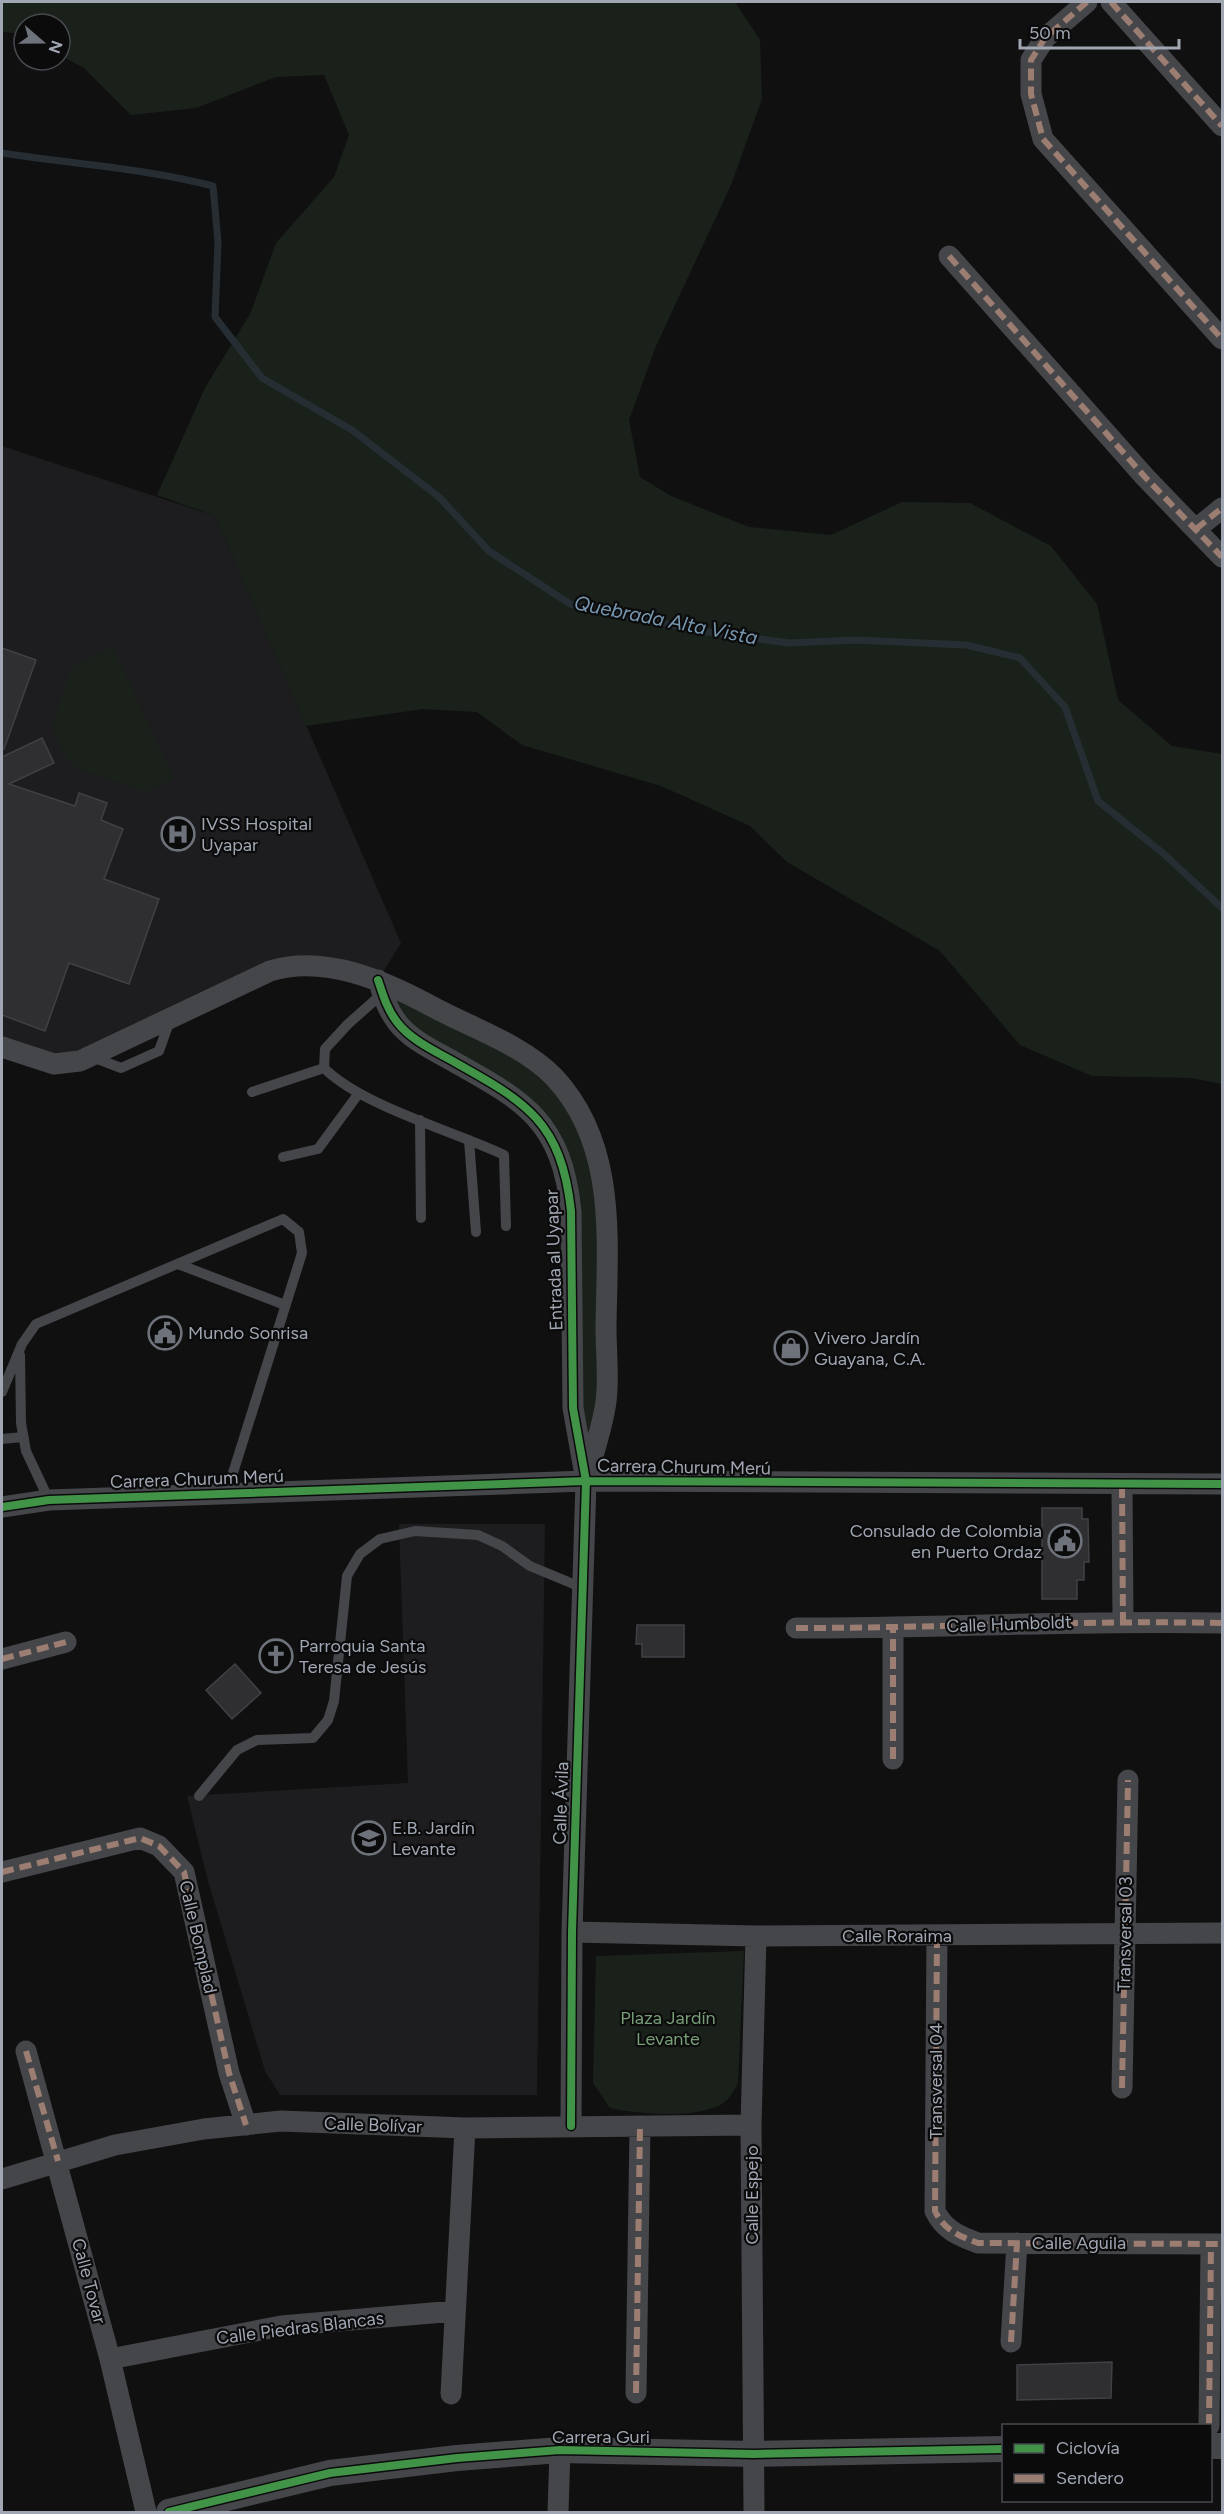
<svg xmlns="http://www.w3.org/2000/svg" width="1224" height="2514" viewBox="0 0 1224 2514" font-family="Figtree,sans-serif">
<rect width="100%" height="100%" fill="#101011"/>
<path fill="#1d1d1f" d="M2,446l213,70 186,427 -23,37 -72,-15 -226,96 -78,-15z
M399,1524h146l-8,571h-257l-15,-24 -57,-190 -21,-85 221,-13z"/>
<path fill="#1a211b" d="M2,2h733l25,38 2,59 -31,86 -75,161 -27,74 11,57 31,19 78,31 82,8 71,-33 68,1 81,43 46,58 21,96 54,46 50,8v330l-30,-6 -100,-2 -72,-31 -80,-94 -153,-89 -37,-36 -89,-40 -139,-41 -45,-33 -54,-3 -117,17 -91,-210 -58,-21 48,-107 46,-76 25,-69 58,-66 15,-42 -25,-60 -48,2 -80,31 -65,7 -47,-47 -24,-13v-31h-36v10l-22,-2z
M112,646l62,133 -27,13 -71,-24c-11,-9 -21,-29 -23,-43l17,-55 3,-5z
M378,980l159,83 60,92 8,256 -19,70 -15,-270 -33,-94 -118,-74z
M744,1951l-6,132c-3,5 -6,12 -10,16 -22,22 -90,15 -118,9l-17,-25 3,-127z"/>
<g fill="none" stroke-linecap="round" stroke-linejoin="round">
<path stroke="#262e34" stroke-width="7" d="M2,153c70,11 142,15 211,33l5,56 -3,75 47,61 90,52 87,67 50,54 81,53 130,27 89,12 66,-3 112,5 53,13 45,49 33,94 66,53 58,54"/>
</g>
<path fill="#2f2f31" stroke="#3f4145" stroke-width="1.5" d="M2,648l34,12 -32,89 -2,-1z
M42,738l12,25 -45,21 66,22 4,-13 28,10 -6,17 22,9 -19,50 55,20 -30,85 -60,-21 -24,68 -43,-16v-258z
M1042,1508h40v11h6l1,43h-5v18h-7v19h-35z
M637,1625h47v32h-42v-13h-6z
M235,1664l26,29 -29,26 -26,-29z
M1112,2362l-1,36 -94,2v-35z"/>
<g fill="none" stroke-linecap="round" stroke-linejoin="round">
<path stroke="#454649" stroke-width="10" d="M383,993l-35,31 -23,25 -1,19c38,38 129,63 180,87l2,71
M90,1056l31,12 38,-17 11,-31
M252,1092l72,-24
M420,1120l1,98
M469,1140l7,92
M283,1157l35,-8 41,-56
M178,1264l107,41
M20,1355l1,68 5,28 23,49
M2,1392l20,-48 14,-20 247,-105 16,13 3,21 -75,239
M2,1439l21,-2
M199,1796l38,-46 20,-10 56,-2 15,-18 6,-19 13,-125 13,-22 20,-15 35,-8 63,4 24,11 28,20 53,22"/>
<path stroke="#454649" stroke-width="21" d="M1087,2l-42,36 -14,22v34l12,45 179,200
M1111,2l111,124
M949,256l196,221 77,80
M1196,529l26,-21
M378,980c5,15 9,29 19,42 13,17 34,27 52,37 75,42 112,60 122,152l2,197 13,73 -14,451 -1,194
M2,1047l52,17 26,-3 190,-90c55,-17 115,10 163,36 39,21 90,38 121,70 64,68 53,164 52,250 0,27 4,60 -2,86 -4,21 -11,41 -16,61
M1122,1486l1,134
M2,1507l47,-7 537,-19 636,3
M796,1628c142,0 284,-8 426,-5
M2,1659l64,-17
M893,1759v-131
M2,1872l138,-34 19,8 25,26 45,201 17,52
M572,1932l184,4 466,-3
M937,1936l-2,275c9,19 24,25 43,32l244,1
M26,2051l84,308 36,153
M1122,2088l6,-308
M2,2179l113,-34 89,-16 77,-8 184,7 286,-3
M1011,2342l6,-99
M110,2359l171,-33 174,-15
M636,2393l4,-267
M451,2394l14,-266
M1209,2426l2,-182
M558,2512l2,-62
M754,2512l-3,-387 5,-189"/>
<path stroke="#454649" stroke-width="26" d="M1210,2446h12
M169,2512l161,-39 127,-15 103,-8 194,4 250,-5"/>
<path stroke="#9b7d72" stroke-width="6" stroke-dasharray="12 6" stroke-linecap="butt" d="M1087,2l-42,36 -14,22v34l12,45 179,200
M1111,2l111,124
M949,256l196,221 77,80
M1196,529l26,-21
M1122,1486l1,134
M796,1628c142,0 284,-8 426,-5
M2,1659l64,-17
M893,1759v-131
M2,1872l138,-34 19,8 25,26 45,201 17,52
M937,1936l-2,275c9,19 24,25 43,32l244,1
M26,2051l32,110
M1122,2088l6,-308
M1011,2342l6,-99
M636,2393l4,-267
M1209,2426l2,-182"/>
<g stroke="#0b0b0c" stroke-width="11">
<path id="cycleway" d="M378,980c5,15 9,29 19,42 13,17 34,27 52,37 75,42 112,60 122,152l2,197 13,73 -14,451 -1,194
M2,1507l47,-7 537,-19 636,3
M169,2512l161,-39 127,-15 103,-8 194,4 250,-5"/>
</g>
<use href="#cycleway" stroke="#419447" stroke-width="8"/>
</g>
<defs>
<g id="hospital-ring" transform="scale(1.725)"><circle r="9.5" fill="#0b0b0c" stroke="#6e727a" stroke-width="1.5"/><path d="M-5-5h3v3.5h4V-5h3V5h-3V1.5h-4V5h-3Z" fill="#6e727a"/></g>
<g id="civic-ring" transform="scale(1.725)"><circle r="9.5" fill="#0b0b0c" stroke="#6e727a" stroke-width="1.5"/><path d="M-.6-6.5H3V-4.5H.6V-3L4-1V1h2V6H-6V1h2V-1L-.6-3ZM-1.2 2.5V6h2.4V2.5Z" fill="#6e727a"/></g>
<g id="shop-ring" transform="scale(1.725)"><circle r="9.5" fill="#0b0b0c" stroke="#6e727a" stroke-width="1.5"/><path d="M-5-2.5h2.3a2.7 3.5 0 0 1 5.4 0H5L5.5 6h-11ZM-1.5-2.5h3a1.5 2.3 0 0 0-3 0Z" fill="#6e727a"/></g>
<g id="church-ring" transform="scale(1.725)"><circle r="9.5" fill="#0b0b0c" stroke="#6e727a" stroke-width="1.5"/><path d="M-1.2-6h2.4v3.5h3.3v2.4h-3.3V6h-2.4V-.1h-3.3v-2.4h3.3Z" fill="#6e727a"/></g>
<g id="school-ring" transform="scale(1.725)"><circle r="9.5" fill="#0b0b0c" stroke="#6e727a" stroke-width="1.5"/><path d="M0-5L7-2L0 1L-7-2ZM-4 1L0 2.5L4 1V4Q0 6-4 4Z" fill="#6e727a"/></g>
</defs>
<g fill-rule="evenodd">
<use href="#hospital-ring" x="178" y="834"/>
<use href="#civic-ring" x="165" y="1333"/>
<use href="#shop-ring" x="791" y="1348"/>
<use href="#civic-ring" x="1065" y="1541"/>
<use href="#church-ring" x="276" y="1656"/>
<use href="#school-ring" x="369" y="1838"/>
</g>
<g text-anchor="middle" stroke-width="4.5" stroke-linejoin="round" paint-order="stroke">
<g font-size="18" fill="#a0a7b3" stroke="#0b0b0c" text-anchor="start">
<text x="201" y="830">IVSS Hospital<tspan x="201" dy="21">Uyapar</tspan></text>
<text x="188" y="1339">Mundo Sonrisa</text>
<text x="814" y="1344">Vivero Jardín<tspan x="814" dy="21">Guayana, C.A.</tspan></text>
<text x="1042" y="1537" text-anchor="end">Consulado de Colombia<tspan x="1042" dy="21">en Puerto Ordaz</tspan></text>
<text x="299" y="1652">Parroquia Santa<tspan x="299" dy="21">Teresa de Jesús</tspan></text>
<text x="392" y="1834">E.B. Jardín<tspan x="392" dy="21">Levante</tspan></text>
</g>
<g font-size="18" fill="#a0a7b3" stroke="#0b0b0c">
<text transform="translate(554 1260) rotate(-92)" y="6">Entrada al Uyapar</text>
<text transform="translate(684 1467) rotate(1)" y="6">Carrera Churum Merú</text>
<text transform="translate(197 1479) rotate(-2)" y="6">Carrera Churum Merú</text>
<text transform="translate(1009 1624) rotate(-2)" y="6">Calle Humboldt</text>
<text transform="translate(561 1803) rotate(-88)" y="6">Calle Ávila</text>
<text transform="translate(1125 1934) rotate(-89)" y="6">Transversal 03</text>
<text x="897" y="1942">Calle Roraima</text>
<text transform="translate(198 1937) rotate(77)" y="6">Calle Bomplad</text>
<text transform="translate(936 2081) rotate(-90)" y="6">Transversal 04</text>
<text transform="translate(373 2125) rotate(2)" y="6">Calle Bolívar</text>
<text transform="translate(752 2195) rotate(-90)" y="6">Calle Espejo</text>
<text x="1079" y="2249">Calle Aguila</text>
<text transform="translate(89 2281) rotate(75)" y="6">Calle Tovar</text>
<text transform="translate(300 2328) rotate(-7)" y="6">Calle Piedras Blancas</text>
<text x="601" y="2443">Carrera Guri</text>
</g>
<g font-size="18" fill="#779e77" stroke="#0b0b0c">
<text x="668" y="2024">Plaza Jardín<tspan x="668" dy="21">Levante</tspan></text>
</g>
<g font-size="20" font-style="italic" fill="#7697af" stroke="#0b0b0c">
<text transform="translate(666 620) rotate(11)" y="7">Quebrada Alta Vista</text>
</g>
</g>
<rect width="1224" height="2514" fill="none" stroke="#a0a7b3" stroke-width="6"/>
<rect x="1002" y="2424" width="210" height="78" fill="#0b0b0c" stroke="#47494f" stroke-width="1.5"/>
<rect x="1014" y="2444" width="30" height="9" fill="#419447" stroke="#47494f" stroke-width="1.5"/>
<text x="1056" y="2454" font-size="18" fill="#a0a7b3">Ciclovía</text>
<rect x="1014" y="2474" width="30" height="9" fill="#9b7d72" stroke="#47494f" stroke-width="1.5"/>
<text x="1056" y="2484" font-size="18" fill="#a0a7b3">Sendero</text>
<g transform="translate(42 42) rotate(110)"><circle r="28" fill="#0b0b0c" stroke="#47494f" stroke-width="1.5"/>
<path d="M0-4.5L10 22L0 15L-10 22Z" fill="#6e727a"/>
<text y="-9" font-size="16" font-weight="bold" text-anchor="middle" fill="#a0a7b3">N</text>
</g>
<path d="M1020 39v9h159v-9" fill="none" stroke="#a0a7b3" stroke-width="3"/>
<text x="1029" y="39" font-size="18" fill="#a0a7b3" stroke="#0b0b0c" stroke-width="4.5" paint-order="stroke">50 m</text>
</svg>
